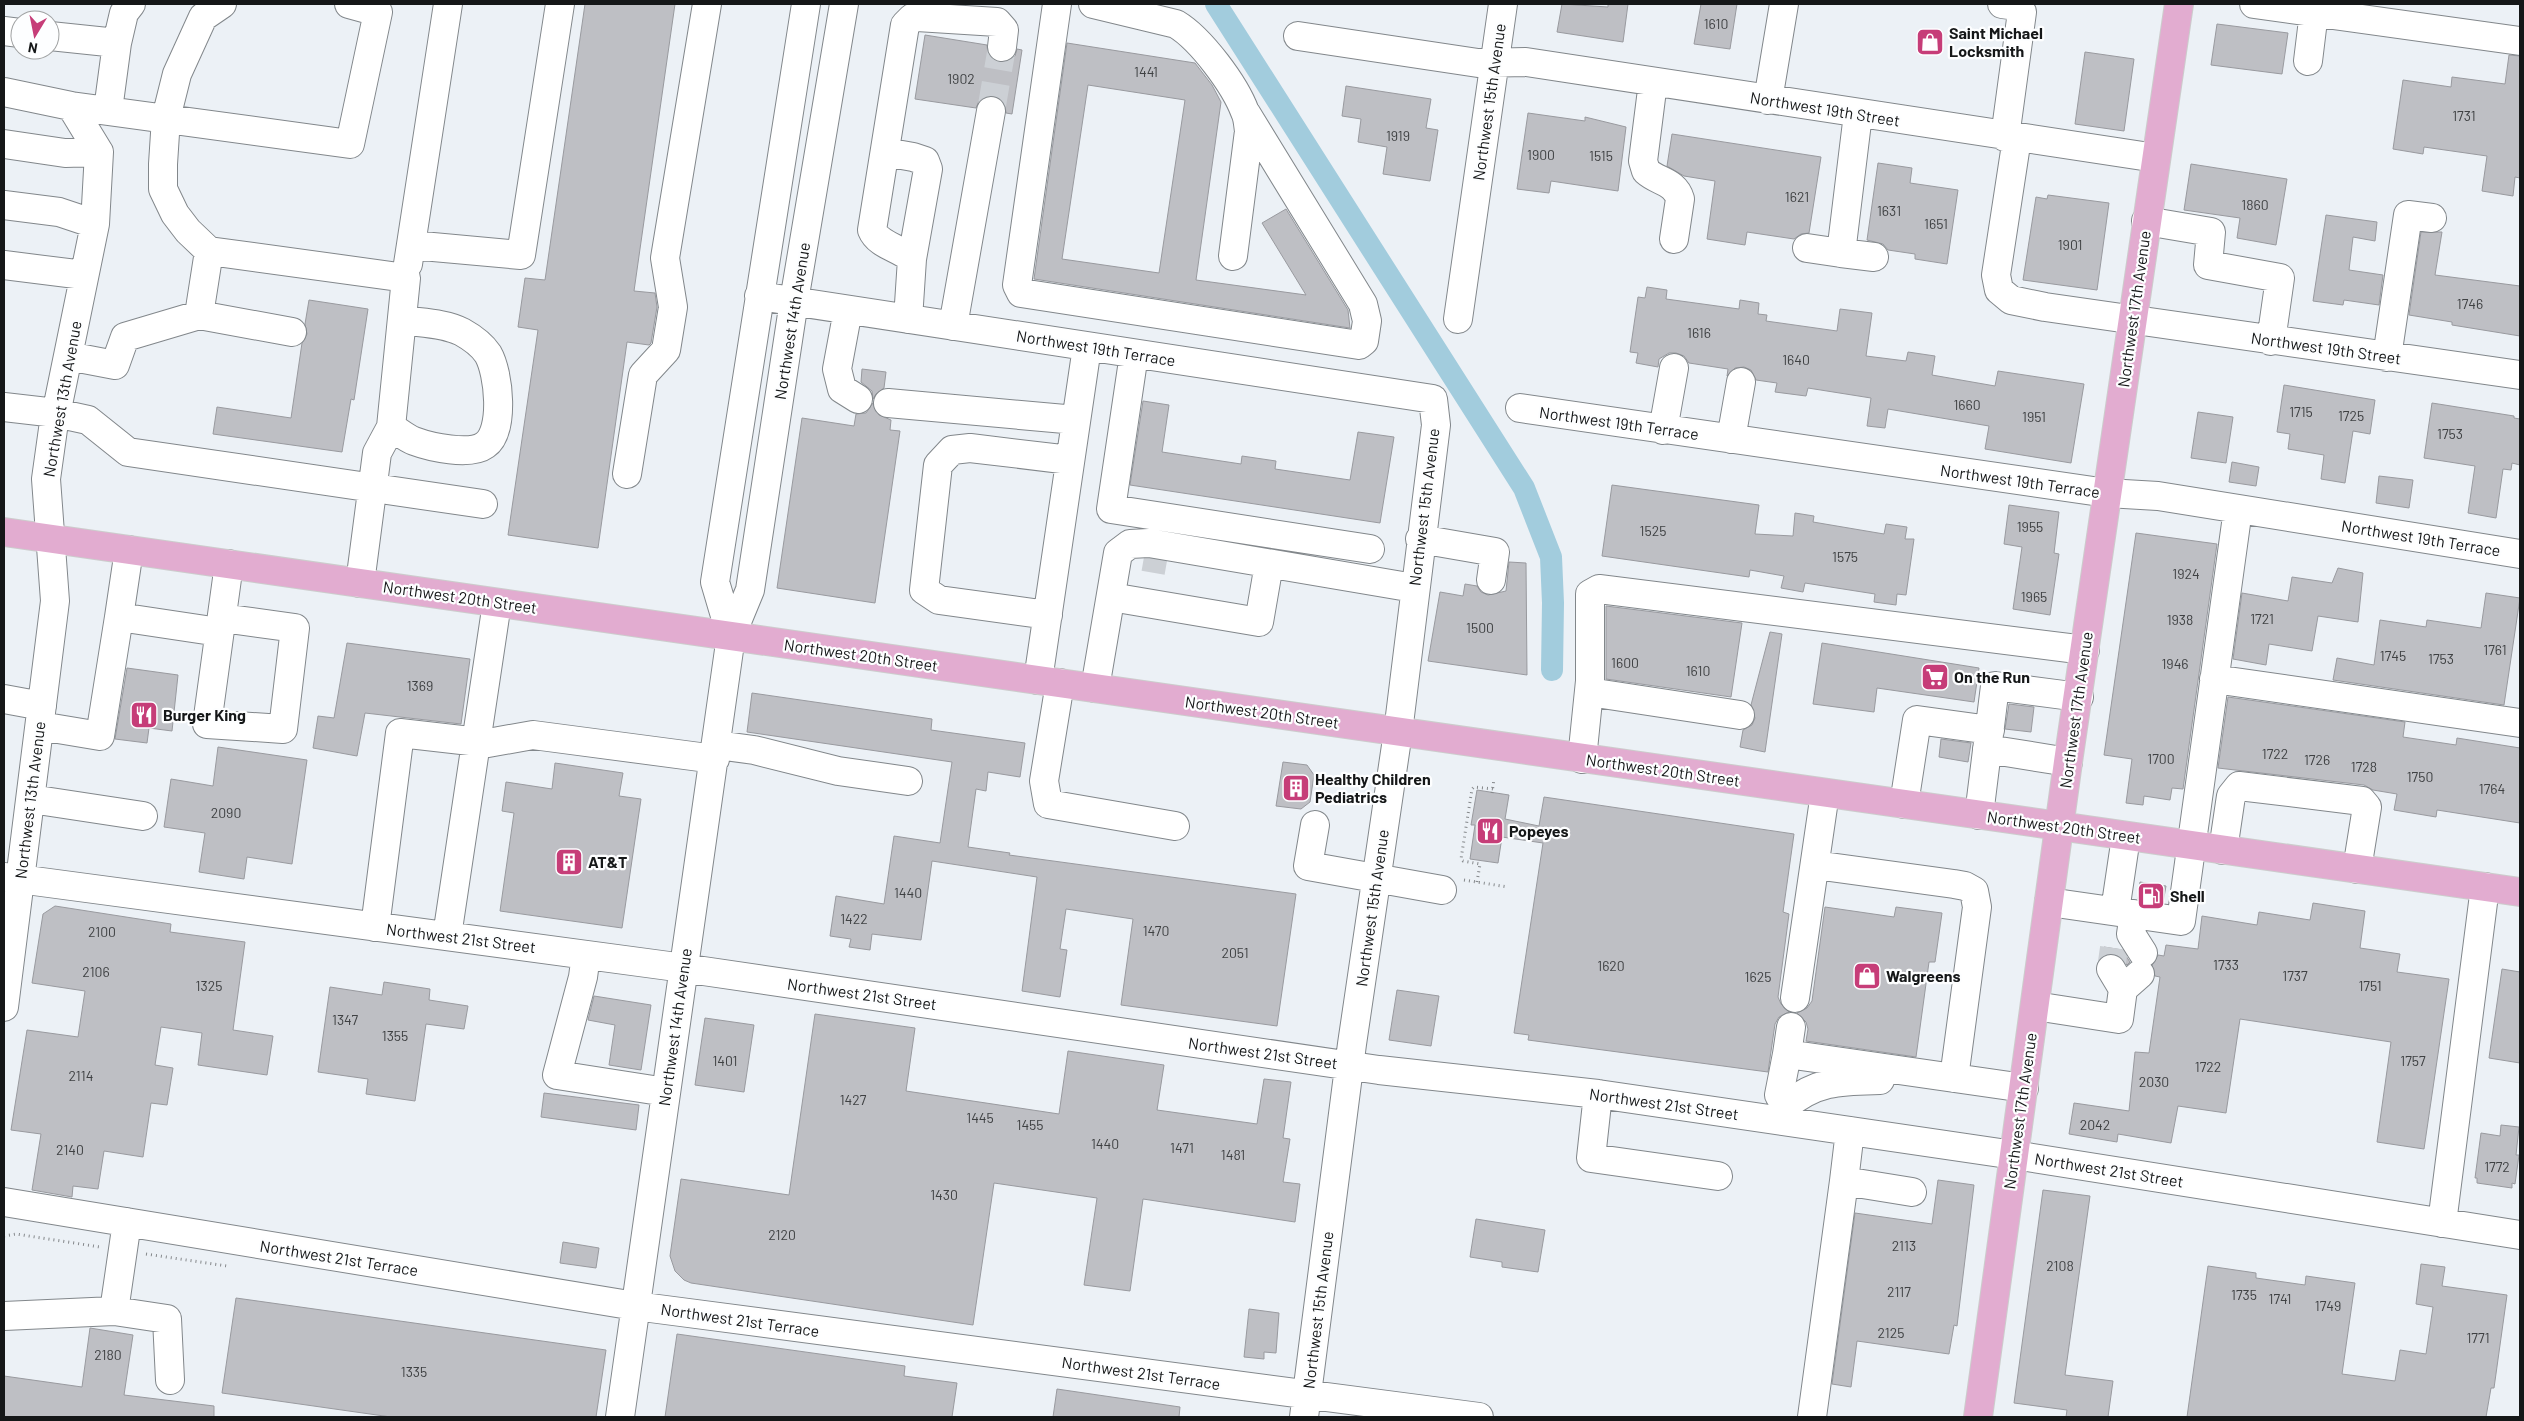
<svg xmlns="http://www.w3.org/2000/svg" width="2524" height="1421" viewBox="0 0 2524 1421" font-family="Barlow,sans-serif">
<rect width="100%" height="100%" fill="#ecf1f6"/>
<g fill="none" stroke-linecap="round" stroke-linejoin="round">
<path stroke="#a2ccdd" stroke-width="22" d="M1216,4l308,484 27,69 2,46 -1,67"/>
</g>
<path fill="#bebfc4" stroke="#999a9f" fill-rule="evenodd" d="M585,4h90l-41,287 21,2 2,14 -6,36 -2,2 -22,-3 -29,206 -90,-13 30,-205 -20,-3 7,-49 20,2z
M1562,4l46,3v-3h20l-5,38 -66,-10z
M1701,4h36l-7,45 -36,-5z
M2217,24l71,9 -6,41 -71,-9z
M925,35l62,10 1,9 4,5 8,3 9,-1 6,-5 2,-7 5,1 -10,64 -6,-1 -1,-8 -4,-6 -8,-3 -8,1 -6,4 -3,7 -61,-9z
M1067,43l128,20 17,22 9,17 -25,178 110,15 -44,-72 24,-14 62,101 2,18 -316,-49zM1088,85l97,15 -26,173 -97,-14z
M2085,52l49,7 -10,72 -49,-7z
M2509,55l11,1v122l-5,-1 -2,19 -31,-5 5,-35 -63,-9 -1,7 -30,-5 10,-69 48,7 1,-10 53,7z
M1346,86l85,13 -5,29 12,2 -8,51 -47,-7 4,-27 -29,-5 3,-23 -19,-3z
M1528,113l57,8v-4l41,10 -8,64 -67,-10 -2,12 -32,-4z
M1672,134l149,23 -12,76 -8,1 -7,5 -47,-7 -2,13 -38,-6 8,-58 -31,-5 -17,-10z
M1878,163l34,5 -2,15 48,7 -11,74 -32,-5v-5l-27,-4 -5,-6 -16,-4z
M2191,164l96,15 -11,66 -39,-7 3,-20 -56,-8z
M2048,195l61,8 -12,87 -74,-10 13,-83 11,2z
M2326,215l51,7 -2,19 -22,-4 -4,33 34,5 -4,30 -35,-5 -1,5 -30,-4z
M2421,232h21l-7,43 85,11v50l-68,-11v-3l-43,-7z
M1647,287l20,3 -1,9 73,10 1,-9 19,3 -1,11 9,1 -1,6 71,10 3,-22 32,4 -6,43 40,5 2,-9 27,4 -3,19 63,11 3,-15 86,13 -13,79 -86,-14 4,-23 -101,-17 -3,19 -18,-2 4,-28 -63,-10 -2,8 -31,-4 2,-9 -21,-3 -5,-10 -7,-3 -9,1 -8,8 1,-7 -39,-6 -5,-7 -8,-3h-7l-10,6 -1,8 -22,-4 2,-10 -8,-1 8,-55 7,1z
M309,300l59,9 -14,91 -3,-1 -9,53 -129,-18 4,-27 74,11 11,-75 5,-9 -2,-10z
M862,369l24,3 -2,16 -8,6 -3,5 -1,-8 -11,-9z
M2284,385l91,15 -5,34 -17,-3 -8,52 -24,-4 3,-24 -36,-6 2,-15 -13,-2z
M1143,401l26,4 -7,47 79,12 1,-8 34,5 -1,8 75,11 8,-48 36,5 -14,86 -250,-38z
M873,403l6,12 12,5 -1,10 10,1 -25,172 -98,-15 25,-170 52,8 2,-12 10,-1z
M2432,403l82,13v2l6,1v46l-8,-2 -1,7 -8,-1 -7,49 -28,-5 7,-47 -51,-8z
M2198,412l35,5 -7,46 -35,-5z
M2232,462l27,5 -3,19 -27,-4z
M2379,476l34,4 -4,28 -33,-5z
M1612,485l147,20 -4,29 38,2 2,-23 19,3 -1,6 71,12 2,-10 21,3 -2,12h9l-8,56 -9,-1 -1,11 -22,-3 1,-8 -70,-11 -2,9 -22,-4 3,-12 -34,-6 -1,7 -147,-21z
M2009,505l50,7 -5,41 5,1 -9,61 -37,-6 9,-62 -18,-3z
M2136,533l81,11 -34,245 -11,-1 -2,12 -26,-4 -1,9 -17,-2 6,-44 -28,-4z
M1509,562l17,1 1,112 -99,-14 12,-69 23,4 2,-12 12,2 4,6 7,3 18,-4z
M2338,568l25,5 -5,49 -40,-6 -6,35 -43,-7 -3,21 -33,-6 9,-66 46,8 4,-24 40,6z
M2486,593l34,5 -16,107 -171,-25 4,-22 37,7 6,-45 46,7 1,-7 54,8z
M1606,606l136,17 -11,74 -125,-18z
M1770,632l12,2 -17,118 -25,-5 3,-17 9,-5 3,-7 -4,-13z
M347,643l123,16 -9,65 -96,-11 -8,43 -44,-8 5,-32 16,2z
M1822,643l157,25 -5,34 -97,-14 -3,24 -61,-8z
M127,668l51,7 -6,56 -23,-3 -2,15 -32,-4z
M752,693l180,26 -1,11 94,13 -5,34 -32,-5 -2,19 -10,-2 -8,58 42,6 -1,2 287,39 -19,132 -156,-21 12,-86 -67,-10 -6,40 7,1 -7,47 -38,-6 15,-114 -105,-16 -11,79 -49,-6 -2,16 -21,-3 2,-8 -21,-3 6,-40 48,8 10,-68 46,7 12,-81 -205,-30z
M2228,697l177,25 -2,15 53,8 1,-7 63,10v75l-83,-13 -1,7 -42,-7 3,-16 -24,-4 -9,-5 -146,-17z
M2009,704l25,3 -3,25 -26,-3z
M1941,739l30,4 -3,19 -29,-5z
M218,747l89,13 -15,104 -45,-7 -3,22 -45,-7 6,-39 -41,-6 7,-48 42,7z
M1283,762l24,3 7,10 -4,27 -9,7 -25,-3z
M555,763l68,10 -4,23 22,3 -19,129 -122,-17 14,-98 -12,-2 4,-29 46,7z
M1477,790l32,5 -4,24 34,7 5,-29 250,37 -11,78 6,2 -11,83 3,7 8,8 -10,5 -4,7 -7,48 -240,-32 1,-5 -15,-2 29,-190 -41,-6 -4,26 -28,-4 5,-34h-4z
M2140,882l26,4 -3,17 -25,-4z
M2313,903l52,8 -5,37 40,6 -3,18 52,7 -25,170 -47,-7 14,-100 -151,-23 -14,94 -48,-7 -7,37 -53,-9 -1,8 -48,-8 5,-31 55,8 6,-59 14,1 11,-76 -5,-1 -3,-11 6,-10 6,1 2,-11 32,4 4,-33 55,9 2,-13 51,8z
M55,906l116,18 -1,8 75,10 -12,88 40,6 -6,39 -69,-10 4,-32 -41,-6 -6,38 18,3 -6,37 -16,-2 -8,54 -39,-6 -6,38 -25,-3 -1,11 -40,-7 9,-56 -30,-4 16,-100 51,7 7,-46 -53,-8 11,-69z
M1825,907l69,10 2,-10 46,6 -7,49h-6l-13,95 -110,-16 2,-12 -2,-7 -9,-9 10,-5 5,-7z
M2104,947l18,3 8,12 -3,3 -8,-9 -8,-3 -8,3z
M2502,969l18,3v91l-31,-5z
M384,982l46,7 -1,11 39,6 -4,23 -38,-5 -11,77 -49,-7 2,-15 -50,-7 12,-85 52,8z
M1397,990l42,6 -8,50 -42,-6z
M594,996l57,9 -10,65 -32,-5 6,-40 -27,-5z
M815,1014l100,14 -9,63 153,23 9,-63 96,14 -7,45 100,14 7,-45 27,3 -8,56 7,1 -7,43 17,2 -5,38 -152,-23 -13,92 -46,-6 13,-87 -103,-15 -21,142 -282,-42 -7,-3 -9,-9 -5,-15 11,-77 108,16z
M705,1018l49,7 -10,67 -49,-7z
M544,1093l95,12 -3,25 -95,-13z
M2501,1125l18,2 -3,28h3l-4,29 -3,-1v5l-35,-5v-5h-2l6,-45 19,3z
M1938,1180l36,5 -17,141 -3,-1 -5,29 -92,-13 -6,46 -19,-3 23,-171 77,11z
M2043,1190l47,6 -25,179 48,6 -5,36h-42l1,-7 -53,-7z
M1476,1219l69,11 -7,42 -36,-5v-5l-32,-5z
M563,1242l36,6 -3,20 -36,-5z
M2421,1264l24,3 -3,19 65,9 -13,93h-3l-5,29h-299l21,-151 48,7v5l49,7 1,-9 49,7 -13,91 53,7 5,-31 26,4 7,-47 -17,-3z
M236,1298l370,52 -10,67h-205l-169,-24z
M1249,1309l30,4 -3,40 -12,-1v7l-20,-2z
M90,1328l43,7 -9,60 90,11v11h-210v-41l78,11z
M677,1334l228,32 -1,10 53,7 -5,34h-287z
M1057,1389l123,18 -1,10h-126z"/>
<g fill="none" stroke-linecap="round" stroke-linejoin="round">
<path stroke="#ccd0d5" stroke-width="28" stroke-dasharray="28 14" stroke-linecap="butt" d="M991,111l11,-64
M1144,557l23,4
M2111,969l3,-21"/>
<g stroke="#82878b" stroke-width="30">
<path id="minor" d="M1057,4l-40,281 4,8 338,52 5,-4 3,-20 -4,-17 -117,-191
M1093,4l83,20c25,15 59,61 69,88 3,6 3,13 4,19l-16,125
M2002,4l15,2 5,6 -17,125
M2254,4l266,37
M4,31l16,2
M50,36l67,7 -9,67
M1298,36l180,27 48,-1 630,96
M117,43l7,-30 7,-9
M2308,61l6,-49
M1653,82l-10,79 3,10c12,11 29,10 34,28l-6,40
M4,92l67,14 28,46 -4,72 -42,205 -7,50 9,122 -51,406
M1768,100l16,-96
M71,106l279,38 28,-132 -29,-8
M2017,138l-21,137 3,15 12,10 34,7 475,68
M4,144l61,9 34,-1
M885,152l28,5 12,4 3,8 -16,90
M4,205l55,7 36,12
M2146,221l65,11 -3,33 72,13 -9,63
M411,245l110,10 39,-251
M1807,248l34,5 17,-139
M209,251l-21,-20 -13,-17 -12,-25v-25l3,-46 11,-44 26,-57 19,-13
M1841,253l33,4
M408,264l40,-260
M4,265l80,10
M759,296l674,103 3,26 -38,307 -46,312 -48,373
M848,310l-11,59 5,20 16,10
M199,315l93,17
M908,319l4,-60c-12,-11 -34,-14 -40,-29l33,-205 7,-7 5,-1 80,5 7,8 -2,17
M1458,319l45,-315
M953,326l38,-215
M1134,354l-23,155 259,40
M68,356l47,9 10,-28 74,-22 10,-64 197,27 -15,149 -14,26 -17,130
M2387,357l21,-142 24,3
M888,403l188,17
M4,407l52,6 32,7 40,32 355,52
M1520,408l587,85 51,3 362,58
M391,427c7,4 15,11 23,14 16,6 56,15 71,4 20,-14 14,-72 3,-91 -6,-9 -17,-17 -26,-22 -17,-9 -41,-9 -60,-12
M1663,430l11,-62
M1731,439l10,-57
M627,474l16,-99 23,-25 7,-43 -8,-49 42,-254
M1420,539l75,13 -4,28
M129,550l-10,67 100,15
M1111,597l148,25 10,-58
M1048,615l-109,-15 -15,-10 14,-125 14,-15 18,-2 100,12
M222,618l73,10 -12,101 -76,-5 22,-160
M731,636l-16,-54 91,-578
M2214,679l306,44
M1038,680l49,-333
M1060,683l-16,98 4,23 127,22
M1095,688l23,-135 12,-9 19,-1 265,45
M1589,692l151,23
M4,699l38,7
M40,726l60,10 19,-119
M717,745l37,5 84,21 70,10
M1987,749l81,13
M1582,759l8,-78v-87l9,-5 486,61
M31,799l112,17
M1904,804l13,-84 73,10
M1979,815l16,-129 84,11
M1315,825l-7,41 134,24
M2223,850l8,-54 8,-10 123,15 5,6 -10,62
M1815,865l139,19 11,2 9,5 3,16 -23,171
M4,877l665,89 710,104 219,24 416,61 506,80
M2049,902l132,19 57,-412
M2115,911l11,-74
M2134,914l-3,20 12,19
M375,927l25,-194 88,10 45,-8 182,24
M447,936l50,-333
M586,955l-3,22 -26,98 109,17
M2111,969l12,20
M1795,998l30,-205
M2035,1006l84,13 4,-30 17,-15
M1787,1054l4,-27
M1598,1094l-7,64 127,18
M1786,1106c31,-26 56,-25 94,-26
M1784,1121l2,-15 -7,-11 8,-41 237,34
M1850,1131l-6,50 68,11
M4,1202l631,104 844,111
M2442,1223l43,-336
M114,1311l53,8 3,61
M4,1316l110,-5 13,-89
M620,1417l111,-781 19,-46 44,-289 50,-297
M1812,1417l32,-236"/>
</g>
<g stroke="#ccc" stroke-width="30">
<path id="major" d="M4,532l2516,360
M1978,1417l90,-655 111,-758"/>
</g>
<path stroke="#85888b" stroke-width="3" stroke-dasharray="1 4" stroke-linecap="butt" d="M1492,793l2,-14
M1464,880l44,7
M1477,882l3,-18 -17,-3 -2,-2 11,-70 2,-2 19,2
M4,1236l12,-2 84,13
M146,1254l81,12"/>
<use href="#minor" stroke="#fff" stroke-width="28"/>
<use href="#major" stroke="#e2acd0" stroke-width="28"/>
</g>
<defs>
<g id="shop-square" transform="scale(1.4375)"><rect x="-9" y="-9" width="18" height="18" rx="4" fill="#c63d78" stroke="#fdfeff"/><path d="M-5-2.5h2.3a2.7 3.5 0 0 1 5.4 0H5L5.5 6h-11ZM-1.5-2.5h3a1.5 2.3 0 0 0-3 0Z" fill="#fff"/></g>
<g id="supermarket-square" transform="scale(1.4375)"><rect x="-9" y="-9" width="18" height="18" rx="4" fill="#c63d78" stroke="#fdfeff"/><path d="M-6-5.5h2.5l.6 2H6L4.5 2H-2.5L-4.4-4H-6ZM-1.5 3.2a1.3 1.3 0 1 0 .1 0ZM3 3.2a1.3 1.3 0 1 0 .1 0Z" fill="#fff"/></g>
<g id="restaurant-square" transform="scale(1.4375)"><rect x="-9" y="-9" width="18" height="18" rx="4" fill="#c63d78" stroke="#fdfeff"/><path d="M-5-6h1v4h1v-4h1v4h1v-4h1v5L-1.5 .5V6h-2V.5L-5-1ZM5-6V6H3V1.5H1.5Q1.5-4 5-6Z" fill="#fff"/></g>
<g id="building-square" transform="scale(1.4375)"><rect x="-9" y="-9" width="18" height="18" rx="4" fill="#c63d78" stroke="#fdfeff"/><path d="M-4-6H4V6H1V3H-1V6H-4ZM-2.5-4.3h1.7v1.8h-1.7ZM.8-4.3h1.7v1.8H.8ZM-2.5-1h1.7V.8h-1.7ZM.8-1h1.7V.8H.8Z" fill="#fff"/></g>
<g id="fuel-square" transform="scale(1.4375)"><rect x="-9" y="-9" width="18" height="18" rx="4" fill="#c63d78" stroke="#fdfeff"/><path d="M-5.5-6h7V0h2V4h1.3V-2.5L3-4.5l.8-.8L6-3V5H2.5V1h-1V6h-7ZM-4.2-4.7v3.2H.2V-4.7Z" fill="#fff"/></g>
</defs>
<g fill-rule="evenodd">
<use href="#shop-square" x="1930" y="42"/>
<use href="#supermarket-square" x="1935" y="677"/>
<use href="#restaurant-square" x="144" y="715"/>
<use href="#building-square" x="1296" y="788"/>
<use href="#restaurant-square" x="1490" y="831"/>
<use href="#building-square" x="569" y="862"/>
<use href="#fuel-square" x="2151" y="896"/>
<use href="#shop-square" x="1867" y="976"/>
</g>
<g text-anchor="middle" stroke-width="4.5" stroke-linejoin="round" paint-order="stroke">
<g font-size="14" fill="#3f4143">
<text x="1716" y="29">1610</text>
<text x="1146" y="77">1441</text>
<text x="961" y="84">1902</text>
<text x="2464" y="121">1731</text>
<text x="1398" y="141">1919</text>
<text x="1541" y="160">1900</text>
<text x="1601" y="161">1515</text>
<text x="1797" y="202">1621</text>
<text x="2255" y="210">1860</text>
<text x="1889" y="216">1631</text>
<text x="1936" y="229">1651</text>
<text x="2070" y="250">1901</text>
<text x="2470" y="309">1746</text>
<text x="1699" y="338">1616</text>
<text x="1796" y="365">1640</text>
<text x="1967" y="410">1660</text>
<text x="2301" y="417">1715</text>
<text x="2351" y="421">1725</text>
<text x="2034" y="422">1951</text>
<text x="2450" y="439">1753</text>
<text x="2030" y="532">1955</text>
<text x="1653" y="536">1525</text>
<text x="1845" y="562">1575</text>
<text x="2186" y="579">1924</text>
<text x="2034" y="602">1965</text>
<text x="2262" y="624">1721</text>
<text x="2180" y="625">1938</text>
<text x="1480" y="633">1500</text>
<text x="2495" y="655">1761</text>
<text x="2393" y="661">1745</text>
<text x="2441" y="664">1753</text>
<text x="1625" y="668">1600</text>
<text x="2175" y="669">1946</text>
<text x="1698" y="676">1610</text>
<text x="420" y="691">1369</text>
<text x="2275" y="759">1722</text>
<text x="2161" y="764">1700</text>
<text x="2317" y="765">1726</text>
<text x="2364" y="772">1728</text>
<text x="2420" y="782">1750</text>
<text x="2492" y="794">1764</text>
<text x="226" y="818">2090</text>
<text x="908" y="898">1440</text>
<text x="854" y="924">1422</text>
<text x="1156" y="936">1470</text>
<text x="102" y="937">2100</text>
<text x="1235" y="958">2051</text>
<text x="2226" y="970">1733</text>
<text x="1611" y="971">1620</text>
<text x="96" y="977">2106</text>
<text x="2295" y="981">1737</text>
<text x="1758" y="982">1625</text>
<text x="209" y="991">1325</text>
<text x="2370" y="991">1751</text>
<text x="345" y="1025">1347</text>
<text x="395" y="1041">1355</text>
<text x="725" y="1066">1401</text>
<text x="2413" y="1066">1757</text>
<text x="2208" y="1072">1722</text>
<text x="81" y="1081">2114</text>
<text x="2154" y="1087">2030</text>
<text x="853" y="1105">1427</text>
<text x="980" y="1123">1445</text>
<text x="1030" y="1130">1455</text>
<text x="2095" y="1130">2042</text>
<text x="1105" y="1149">1440</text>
<text x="1182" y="1153">1471</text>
<text x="70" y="1155">2140</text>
<text x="1233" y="1160">1481</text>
<text x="2497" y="1172">1772</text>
<text x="944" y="1200">1430</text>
<text x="782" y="1240">2120</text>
<text x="1904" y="1251">2113</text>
<text x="2060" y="1271">2108</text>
<text x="1899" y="1297">2117</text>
<text x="2244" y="1300">1735</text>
<text x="2280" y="1304">1741</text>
<text x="2328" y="1311">1749</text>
<text x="1891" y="1338">2125</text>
<text x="2478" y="1343">1771</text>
<text x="108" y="1360">2180</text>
<text x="414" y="1377">1335</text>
</g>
<g font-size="16" font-weight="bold" fill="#151718" stroke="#fdfeff" text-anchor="start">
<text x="1949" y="39">Saint Michael<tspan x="1949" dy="18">Locksmith</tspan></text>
<text x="1954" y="683">On the Run</text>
<text x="163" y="721">Burger King</text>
<text x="1315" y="785">Healthy Children<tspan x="1315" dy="18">Pediatrics</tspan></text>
<text x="1509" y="837">Popeyes</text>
<text x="588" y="868">AT&amp;T</text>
<text x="2170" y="902">Shell</text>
<text x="1886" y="982">Walgreens</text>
</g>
<g font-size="16" fill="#151718" stroke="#fdfeff">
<text transform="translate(1489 102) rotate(-82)" y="6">Northwest 15th Avenue</text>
<text transform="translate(1825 109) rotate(9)" y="6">Northwest 19th Street</text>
<text transform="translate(2134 309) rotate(-82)" y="6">Northwest 17th Avenue</text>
<text transform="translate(792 321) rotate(-81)" y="6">Northwest 14th Avenue</text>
<text transform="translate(1096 348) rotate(9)" y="6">Northwest 19th Terrace</text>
<text transform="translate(2326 348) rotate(8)" y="6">Northwest 19th Street</text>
<text transform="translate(62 399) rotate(-80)" y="6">Northwest 13th Avenue</text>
<text transform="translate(1619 423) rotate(8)" y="6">Northwest 19th Terrace</text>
<text transform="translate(2020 481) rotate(8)" y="6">Northwest 19th Terrace</text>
<text transform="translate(1424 507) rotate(-83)" y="6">Northwest 15th Avenue</text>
<text transform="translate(2421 538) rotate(9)" y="6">Northwest 19th Terrace</text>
<text transform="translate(460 597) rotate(8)" y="6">Northwest 20th Street</text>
<text transform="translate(861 655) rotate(8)" y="6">Northwest 20th Street</text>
<text transform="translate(2076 710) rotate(-82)" y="6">Northwest 17th Avenue</text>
<text transform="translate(1262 712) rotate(8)" y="6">Northwest 20th Street</text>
<text transform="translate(1663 770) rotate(8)" y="6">Northwest 20th Street</text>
<text transform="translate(30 800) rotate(-83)" y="6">Northwest 13th Avenue</text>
<text transform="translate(2064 827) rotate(8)" y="6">Northwest 20th Street</text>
<text transform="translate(1372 908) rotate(-82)" y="6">Northwest 15th Avenue</text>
<text transform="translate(461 938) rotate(7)" y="6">Northwest 21st Street</text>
<text transform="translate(862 994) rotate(8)" y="6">Northwest 21st Street</text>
<text transform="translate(675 1027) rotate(-82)" y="6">Northwest 14th Avenue</text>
<text transform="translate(1263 1053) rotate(8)" y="6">Northwest 21st Street</text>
<text transform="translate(1664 1104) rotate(8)" y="6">Northwest 21st Street</text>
<text transform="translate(2020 1111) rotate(-82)" y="6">Northwest 17th Avenue</text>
<text transform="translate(2109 1170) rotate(9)" y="6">Northwest 21st Street</text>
<text transform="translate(339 1258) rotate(9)" y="6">Northwest 21st Terrace</text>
<text transform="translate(1318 1310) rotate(-83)" y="6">Northwest 15th Avenue</text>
<text transform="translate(740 1320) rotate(8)" y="6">Northwest 21st Terrace</text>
<text transform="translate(1141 1373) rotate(8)" y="6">Northwest 21st Terrace</text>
</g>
</g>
<rect width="2524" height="1421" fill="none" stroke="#151718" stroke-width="10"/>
<g transform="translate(35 35) rotate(190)"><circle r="24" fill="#fdfeff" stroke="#a0a2a3"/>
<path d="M0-4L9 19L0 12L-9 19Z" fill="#c63d78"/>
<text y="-8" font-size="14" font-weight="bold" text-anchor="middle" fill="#151718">N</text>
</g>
</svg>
